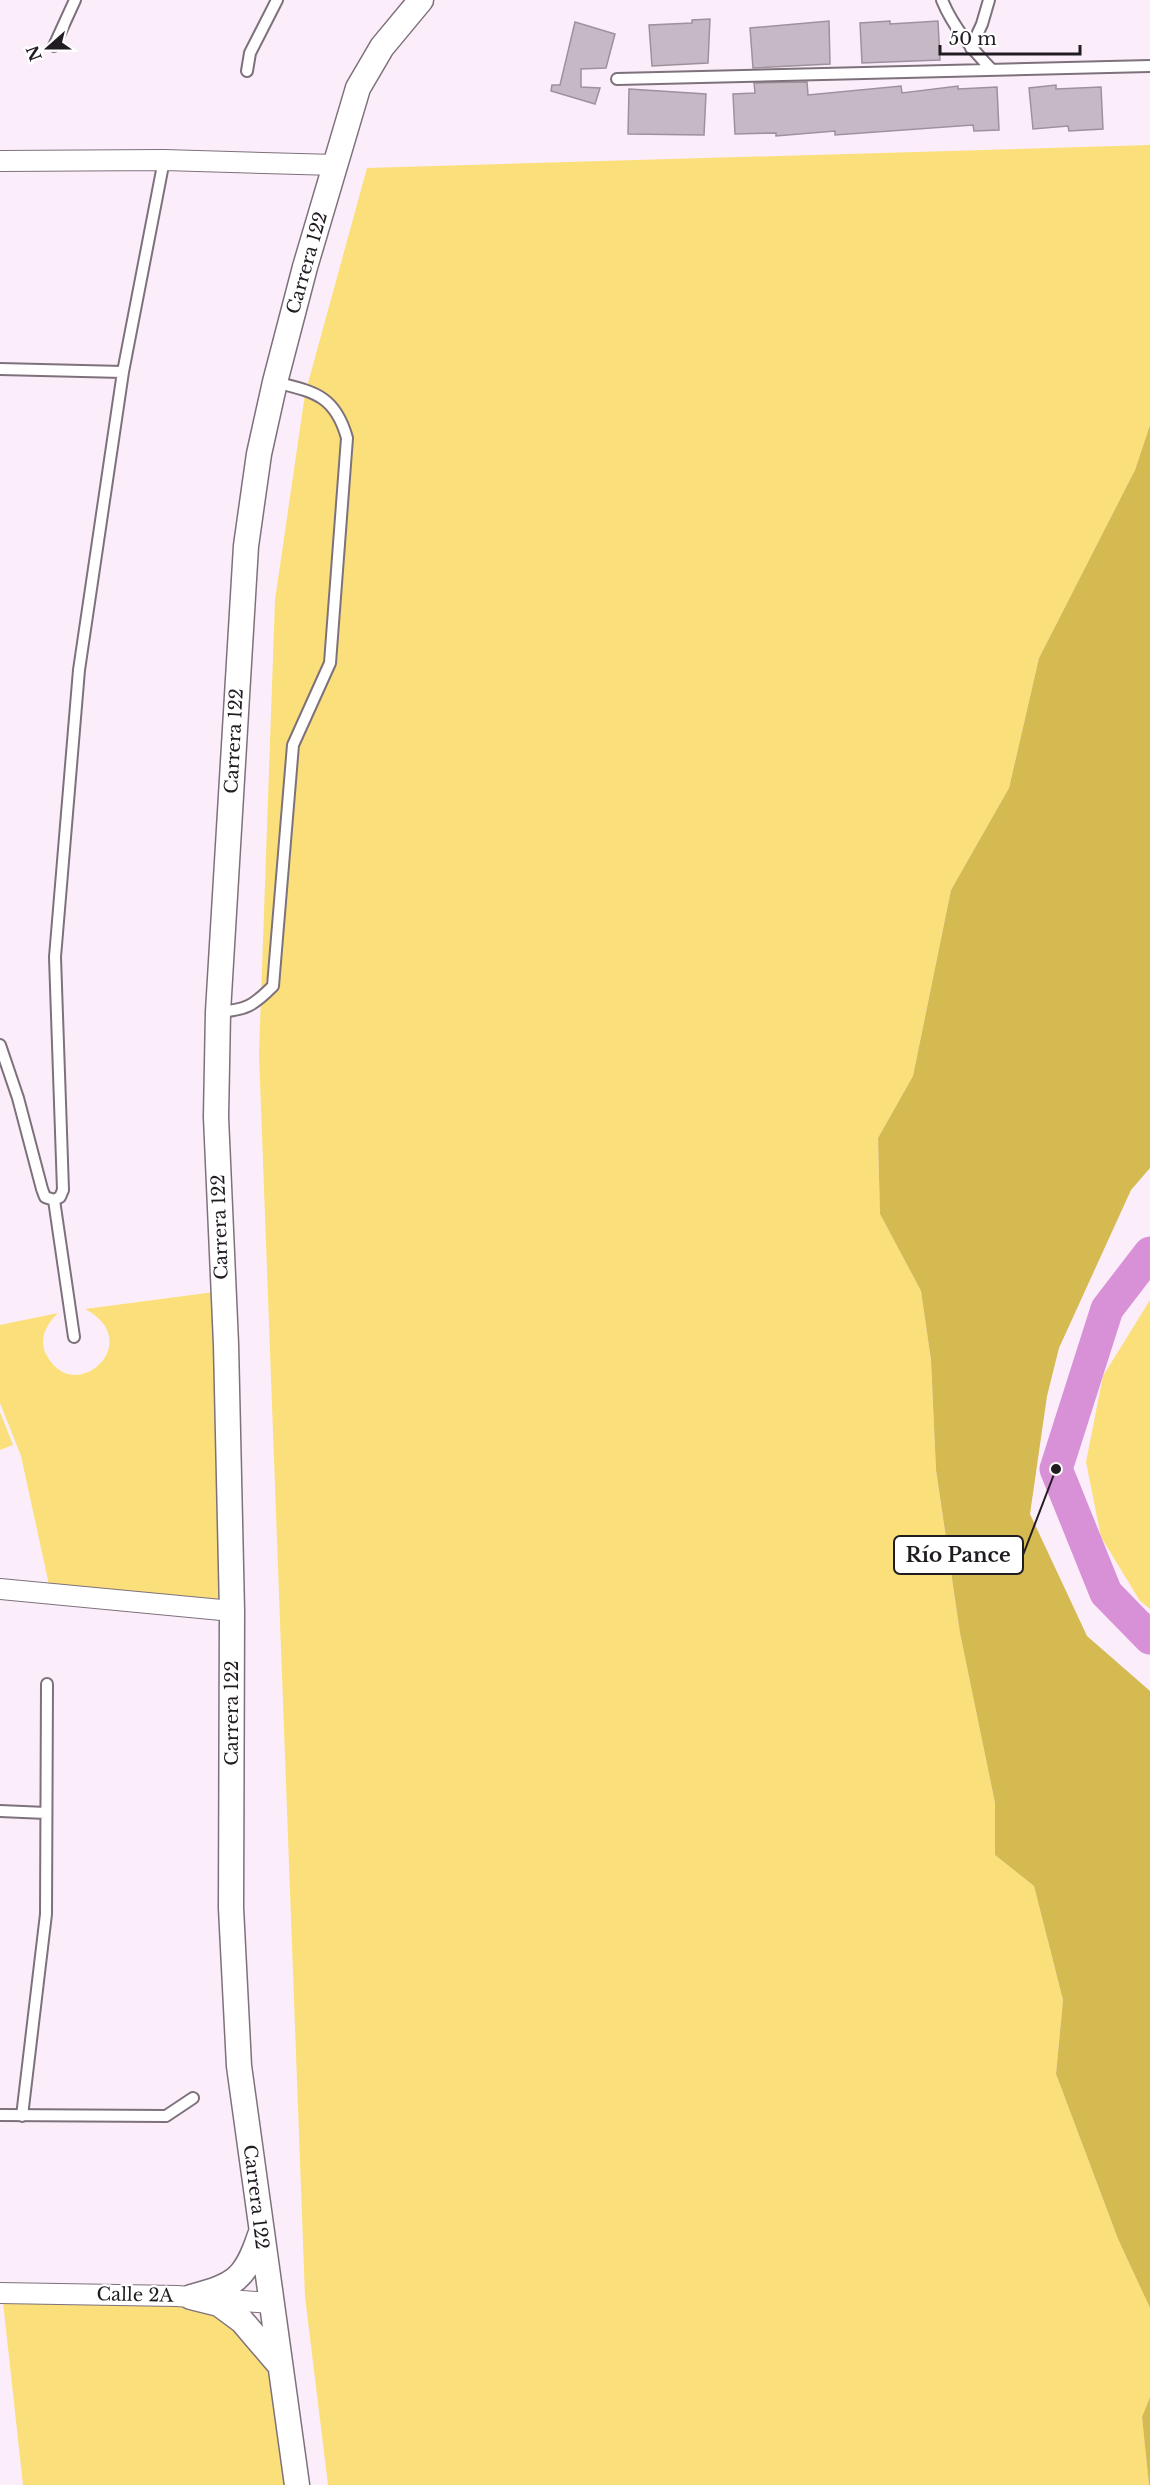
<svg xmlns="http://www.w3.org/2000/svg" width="1150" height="2485" viewBox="0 0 1150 2485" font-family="'Libre Baskerville',serif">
<rect width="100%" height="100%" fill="#fbeefa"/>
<path fill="#fbdf7b" d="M1150,145v280l-15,45 -96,188 -30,130 -58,102 -38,186 -35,62 2,76 41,77 10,69 5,111 24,162 35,170v52l39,31 29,114 -7,74 62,165 32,69v89l-8,20 7,68h-821l-23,-188 -46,-1243 16,-454 30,-206 62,-226z
M222,1291l10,320 -181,-17 -30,-138 -21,-53v-78l58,-12c-11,11 -20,25 -12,41 27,55 102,-12 39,-45z
M1150,1300v309l-10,-8 -39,-64 -15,-75 17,-86z
M0,1412l13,33 -13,5z
M2,2293l189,4 71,45 35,143h-274z"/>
<path fill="#d5b951" d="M1150,425v743l-19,22 -72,158 -12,48 -17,118 57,122 63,55v617l-32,-69 -62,-165 7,-74 -29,-114 -39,-31v-52l-35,-170 -24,-163 -5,-110 -10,-69 -41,-77 -2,-76 35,-62 38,-186 58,-102 30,-130 96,-188z
M1150,2397v88h-1l-7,-68z"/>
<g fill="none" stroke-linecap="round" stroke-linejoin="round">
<path stroke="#d890d7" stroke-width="33" d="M1150,1253l-43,56 -51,160 50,124 44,45"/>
</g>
<path fill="#c6b9c5" stroke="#9d919d" stroke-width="1.5" d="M710,19l-2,44 -56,3 -3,-41 43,-2v-3z
M829,21l1,43 -77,4 -3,-40z
M890,21v3l48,-3 2,39 -78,3 -2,-40z
M575,22l40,12 -9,34 -25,1v18l19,1 -5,16 -44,-13 1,-6h8z
M807,82l1,13 93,-9 1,7 56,-7v3l39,-2 2,43 -25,1 -1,-6 -138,10v-4l-59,5v-3l-41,1 -2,-40 22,-1 -1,-10z
M1056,85v4l45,-2 2,42 -34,2 -1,-5 -35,3 -4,-41z
M629,89l77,5 -2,41 -76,-1z"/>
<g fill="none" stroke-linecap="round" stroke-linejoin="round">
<g stroke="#7d717c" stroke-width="14">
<path id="service" d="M942,0c11,27 30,49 50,70
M54,46l21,-46
M971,48l11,-24 7,-24
M247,71l3,-18 27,-53
M617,79l533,-13
M0,369l123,3
M218,1012c28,-2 35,-6 55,-26l20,-241 37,-82 17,-225c-12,-43 -33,-46 -72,-56
M0,1045l18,53 24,91 3,8 9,3
M54,1200l6,-3 3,-7 -8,-233 24,-287 44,-298 41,-212
M54,1200l20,137
M0,1811l46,2
M0,2115l166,1 27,-18
M22,2116l24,-202 1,-230"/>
</g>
<g stroke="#7d717c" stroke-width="22">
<path id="minor" d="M0,161l164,-1 171,5
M0,1589l232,22
M0,2293l177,3 93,7"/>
</g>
<g stroke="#7d717c" stroke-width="27">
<path id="tertiary" d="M191,2297l28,7 23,17 35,41
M191,2297c44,-12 54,-17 69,-62
M297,2485l-58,-419 -8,-158 1,-297 -6,-267 -10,-227 2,-105 28,-466 13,-92 16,-72 30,-115 53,-179 24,-41 39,-47"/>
</g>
<use href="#service" stroke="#fff" stroke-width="10"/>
<use href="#minor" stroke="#fff" stroke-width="20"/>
<use href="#tertiary" stroke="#fff" stroke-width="24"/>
</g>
<g text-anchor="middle" stroke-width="4.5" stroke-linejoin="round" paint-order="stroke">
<g font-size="18" fill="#211c21" stroke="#fff">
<text transform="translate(307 263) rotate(-74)" y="6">Carrera 122</text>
<text transform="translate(234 741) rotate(-87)" y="6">Carrera 122</text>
<text transform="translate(220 1227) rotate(-92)" y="6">Carrera 122</text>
<text transform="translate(232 1713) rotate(-90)" y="6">Carrera 122</text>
<text transform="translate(256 2197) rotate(83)" y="6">Carrera 122</text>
<text transform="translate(135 2295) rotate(1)" y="6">Calle 2A</text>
</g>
</g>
<path fill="none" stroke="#211c21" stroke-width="2" d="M1056 1469L1023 1555"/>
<circle fill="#211c21" stroke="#fff" stroke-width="2" cx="1056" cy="1469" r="6"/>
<rect fill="#fff" stroke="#211c21" stroke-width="2" x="894" y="1536" width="129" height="38" rx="6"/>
<g font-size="20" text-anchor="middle" font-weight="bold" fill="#211c21">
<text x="958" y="1562">Río Pance</text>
</g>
<g transform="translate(48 48) rotate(249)" stroke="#ffffff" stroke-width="4.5" paint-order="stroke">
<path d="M0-4.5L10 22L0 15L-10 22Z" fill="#211c21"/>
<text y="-9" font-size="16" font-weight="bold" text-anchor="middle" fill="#211c21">N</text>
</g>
<path d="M940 45v9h140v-9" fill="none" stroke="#211c21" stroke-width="3"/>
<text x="949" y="45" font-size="18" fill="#211c21" stroke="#ffffff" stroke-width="4.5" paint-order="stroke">50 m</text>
</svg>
